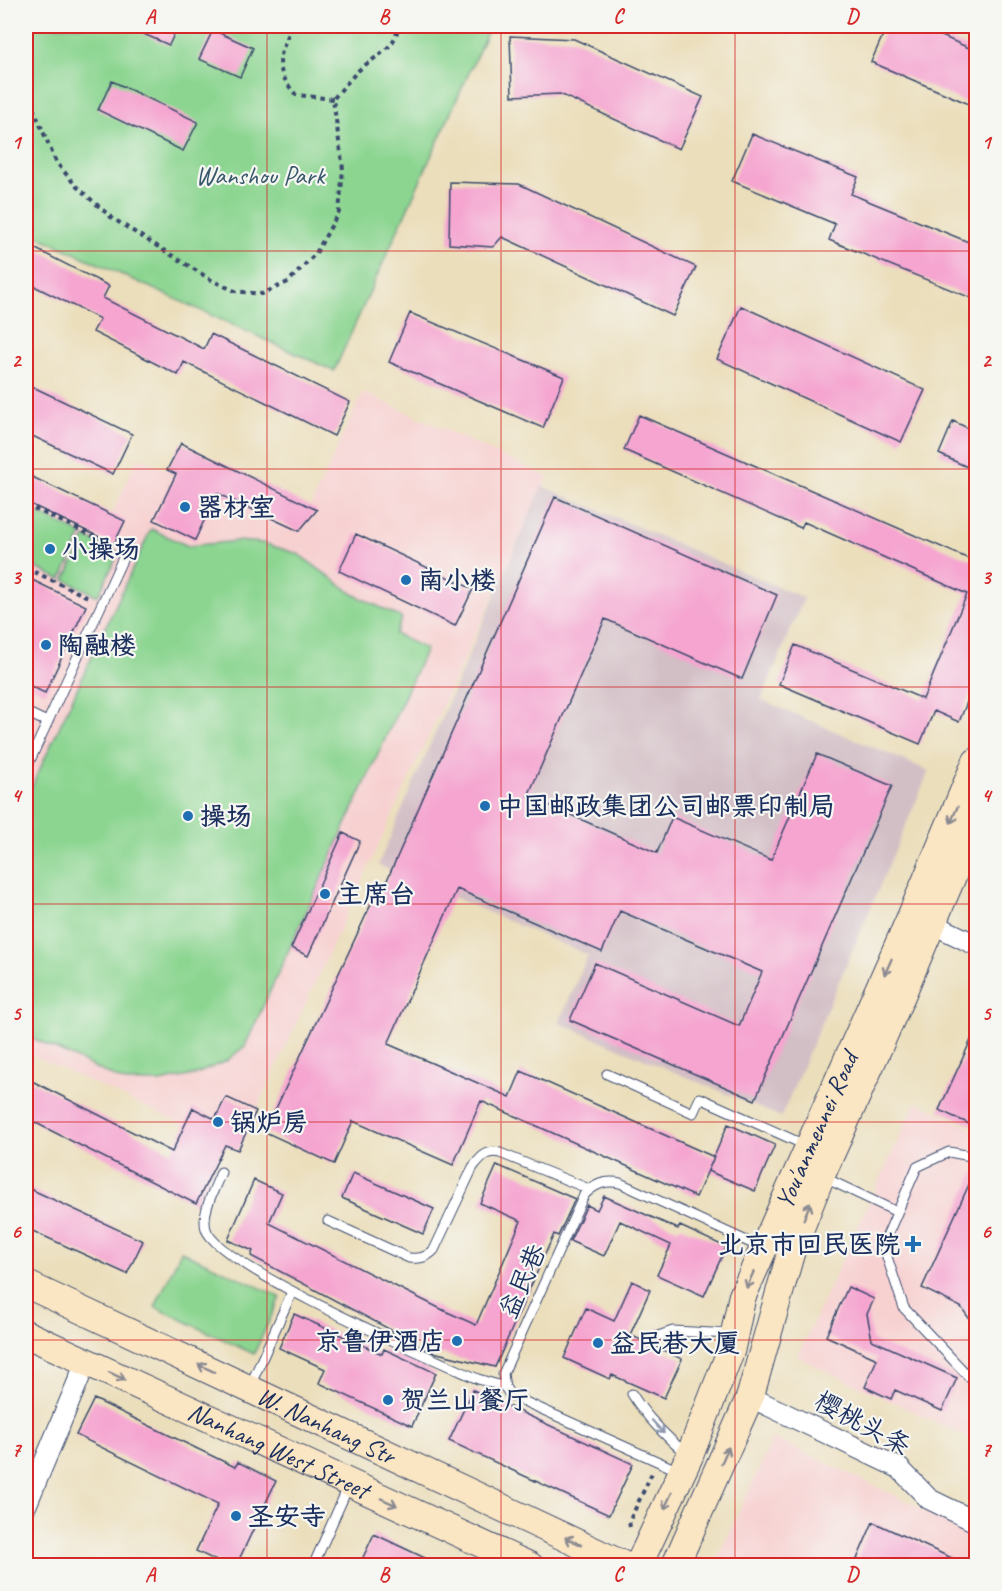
<svg xmlns="http://www.w3.org/2000/svg" width="1002" height="1591" viewBox="0 0 1002 1591" font-family="Caveat,'LXGW WenKai TC',sans-serif">
<rect width="100%" height="100%" fill="#f6f6f2"/>
<filter id="ink" filterUnits="userSpaceOnUse"><feTurbulence type="fractalNoise" baseFrequency=".0167" numOctaves="2"/><feDisplacementMap in="SourceGraphic" scale="12" xChannelSelector="R" yChannelSelector="G"/><feConvolveMatrix kernelMatrix="1 2 1 2 8 2 1 2 1" color-interpolation-filters="sRGB"/></filter>
<filter id="wash" filterUnits="userSpaceOnUse"><feTurbulence type="fractalNoise" baseFrequency=".008" numOctaves="4" result="noise"/><feDisplacementMap in="SourceGraphic" scale="24" xChannelSelector="R" yChannelSelector="G"/><feGaussianBlur stdDeviation="1.35" result="paint"/><feColorMatrix in="noise" values="0 0 0 0 0 0 0 0 0 0 0 0 0 0 0 0 0 1.4 0 .05"/><feComposite in="paint" operator="in"/></filter>
<g filter="url(#wash)">
<rect width="100%" height="100%" fill="#ebdebb"/>
<path fill="#f7d0d0" d="M363,392l185,85 -310,673 -212,-98v-578l86,40 26,-57 161,74z
M916,1102l60,29v310l-179,-84z
M773,1438l203,96v31l-262,1z"/>
<path fill="#d2bec5" d="M542,486l262,112 -43,102 168,71 -148,346 -222,-94 29,-68 -210,-90z"/>
<path fill="#8cd591" stroke="#548278" stroke-width="1.5" d="M26,26h464l-156,345 -308,-140z
M26,507l56,27 -21,46 -35,-17z
M151,529l37,17 49,-5 26,2 35,11 55,40 49,24 -7,16 31,15 -181,397 -19,15 -32,14 -34,7h-35l-99,-47v-236z
M85,537l34,15 -21,44 -33,-16z
M181,1251l99,46 -26,57 -99,-47z"/>
<g id="blocks">
<path fill="#f5a5d0" d="M125,26h53l-9,19z
M887,26h32l57,25v56l-105,-45z
M213,30l40,18 -13,29 -41,-18z
M510,36l64,3 129,58 -24,52 -119,-55 -48,2z
M112,81l86,41 -15,29 -85,-41z
M752,134l106,43 -7,17 125,51v55l-147,-60 6,-16 -103,-43z
M450,182l69,2 177,83 -23,49 -171,-79 -9,10 -44,-3z
M26,244l83,42 -6,12 101,51 7,-15 139,68 -16,34 -150,-74 -6,13 -85,-43 7,-13 -74,-37z
M741,306l184,84 -24,52 -184,-83z
M410,313l154,64 -21,51 -154,-66z
M33,387l99,47 -19,40 -87,-41v-31z
M639,415l337,147v118l-17,42 -25,-11 -14,33 -141,-60 16,-39 128,54 44,-105 -163,-72 -3,6 -177,-78z
M953,421l23,11v39l-37,-17z
M181,443l136,67 -18,21 -82,-38 -22,47 -41,-20 22,-46 -9,-4z
M26,474l99,47 -11,23 -88,-42z
M555,497l222,98 -35,84 -137,-60 -77,177 129,57 15,-36 99,43 46,-106 75,32 -137,314 -185,-80 25,-57 144,63 23,-54 -142,-61 -18,41 -145,-63 -69,155 122,53 11,-26 193,86 -18,40 -215,-96 -28,64 -100,-44 -19,43 -69,-32 115,-247 4,2z
M356,534l117,55 -18,37 -116,-55z
M26,577l60,29 -41,87 -19,-9z
M343,833l17,8 -52,115 -17,-8z
M976,1029v98l-37,-17z
M26,1078l146,74 21,-44 22,11 11,-22 30,14 -18,39 -13,-5 -29,59 -170,-86z
M728,1124l47,21 -20,46 -47,-20z
M497,1165l78,34 -17,37 -4,-2 -59,133 -62,-15 -41,-19 1,-2 -142,-75 2,-5 -25,-11 26,-60 28,13 -13,30 176,88 31,14 45,-104 -41,-18z
M976,1169v159l-15,-21 -39,-19z
M353,1173l81,36 -11,25 -81,-36z
M26,1187l117,54 -16,33 -101,-46z
M604,1196l74,33 2,-3 46,21 -22,49 -47,-21 14,-30 -51,-24 -16,35 -34,-15 17,-36 10,5z
M632,1281l18,9 -20,45 52,24 -18,39 -52,-23 -2,4 -46,-21 22,-50 28,13z
M848,1287l26,12 -7,15 5,26 85,38 -15,33 -47,-21 -4,9 -26,-12 12,-28 -51,-23z
M294,1314l88,40 2,-5 52,24 -24,53 -93,-43 6,-14 -46,-21z
M473,1390l160,74 -24,51 -160,-74z
M94,1399l141,68 3,-5 38,19 -40,85h-9l-31,-15 22,-47 -142,-69z
M873,1522l96,44h-115z
M374,1534l68,32h-83z"/>
</g>
</g>
<g filter="url(#ink)">
<use href="#blocks" fill-opacity="0" stroke="#3a496c" stroke-width="1.5"/>
<g fill="none" stroke-linecap="round" stroke-linejoin="round">
<g stroke="#3a496c" stroke-width="11">
<path id="service" d="M26,712l21,10
M26,769l102,-222
M607,1074l86,39 7,-15 107,48
M221,1172c-6,17 -20,40 -15,57 9,36 230,131 272,150l27,8
M823,1177l74,35
M328,1221l81,37c10,1 17,0 25,-8l39,-83c8,-10 13,-17 27,-14l89,36
M658,1336l15,-5 58,3
M971,1379l-67,-71 -21,-63 34,-78 32,-15 27,5
M250,1386l42,-94
M632,1394c14,23 34,42 54,60
M679,1471l-169,-76 -5,-8 -2,-13 81,-179c11,-11 21,-15 36,-12l142,65
M313,1566l36,-81"/>
</g>
<g stroke="#3a496c" stroke-width="22">
<path id="minor" d="M933,924l43,21
M750,1397l149,71 30,31 47,23
M26,1506l60,-144"/>
</g>
<g stroke="#3a496c" stroke-width="29">
<g id="secondary">
<path id="s1" d="M26,1284l600,282"/>
<path id="s2" d="M26,1334l504,232"/>
<path id="s3" d="M638,1566l51,-109 42,-107 11,-53 170,-383 64,-152"/>
<path d="M675,1566l75,-169 41,-145 30,-76 79,-177 76,-178"/>
</g>
</g>
<path stroke="#3a496c" stroke-width="4" stroke-dasharray="4.5 4.5" stroke-linecap="butt" d="M292,26c-13,32 -20,40 4,69l37,4
M26,91l30,71 21,25 35,31 101,63 22,10 27,3 26,-12 28,-29 23,-41 4,-43 -10,-70c9,-10 17,-20 26,-29 16,-14 37,-21 39,-44
M26,505l89,41
M26,568l64,30
M630,1527l-1,-5 23,-49"/>
<use href="#service" stroke="#fff" stroke-width="9"/>
<use href="#minor" stroke="#fff" stroke-width="20"/>
<use href="#secondary" stroke="#fbe6c4" stroke-width="27"/>
</g>
<defs><path id="oneway-shaft" d="M-6 0H5M1.5-3L5.5 0L1.5 3" fill="none" stroke-width="1.6" stroke-linecap="round" stroke-linejoin="round" transform="scale(1.5)"/></defs>
<g stroke="#8b8a91">
<use href="#oneway-shaft" transform="translate(954 815) rotate(113)"/>
<use href="#oneway-shaft" transform="translate(888 967) rotate(114)"/>
<use href="#oneway-shaft" transform="translate(807 1211) rotate(-68)"/>
<use href="#oneway-shaft" transform="translate(750 1280) rotate(114)"/>
<use href="#oneway-shaft" transform="translate(206 1368) rotate(-155)"/>
<use href="#oneway-shaft" transform="translate(117 1376) rotate(25)"/>
<use href="#oneway-shaft" transform="translate(725 1455) rotate(-66)"/>
<use href="#oneway-shaft" transform="translate(668 1501) rotate(115)"/>
<use href="#oneway-shaft" transform="translate(389 1502) rotate(24)"/>
<use href="#oneway-shaft" transform="translate(573 1541) rotate(-155)"/>
</g>
<use stroke="#8d97ae" href="#oneway-shaft" transform="translate(658 1427) rotate(48)"/>
</g>
<path fill="none" stroke="#d62828" stroke-width="1.5" stroke-opacity="0.55" d="M267,26v1540M501,26v1540M735,26v1540M26,251h950M26,469h950M26,687h950M26,904h950M26,1122h950M26,1340h950"/>
<g fill="#1f6fb2" stroke="#f6f6f2" stroke-width="2">
<circle cx="185" cy="507" r="6"/>
<circle cx="50" cy="549" r="6"/>
<circle cx="406" cy="580" r="6"/>
<circle cx="46" cy="645" r="6"/>
<circle cx="485" cy="806" r="6"/>
<circle cx="188" cy="816" r="6"/>
<circle cx="325" cy="894" r="6"/>
<circle cx="218" cy="1122" r="6"/>
<path d="M910 1235h6v6h6v6h-6v6h-6v-6h-6v-6h6z"/>
<circle cx="457" cy="1341" r="6"/>
<circle cx="598" cy="1343" r="6"/>
<circle cx="388" cy="1400" r="6"/>
<circle cx="236" cy="1516" r="6"/>
</g>
<g text-anchor="middle" stroke-width="4.5" stroke-linejoin="round" paint-order="stroke">
<g font-size="26" fill="#37586b" stroke="#f6f6f2">
<text x="260" y="184">Wanshou Park</text>
</g>
<g font-size="26" font-weight="bold" fill="#1b2f5e" stroke="#f6f6f2" text-anchor="start">
<text x="197" y="516">器材室</text>
<text x="62" y="558">小操场</text>
<text x="418" y="589">南小楼</text>
<text x="58" y="654">陶融楼</text>
<text x="497" y="815">中国邮政集团公司邮票印制局</text>
<text x="200" y="825">操场</text>
<text x="337" y="903">主席台</text>
<text x="230" y="1131">锅炉房</text>
<text x="900" y="1253" text-anchor="end">北京市回民医院</text>
<text x="445" y="1350" text-anchor="end">京鲁伊酒店</text>
<text x="610" y="1352">益民巷大厦</text>
<text x="400" y="1409">贺兰山餐厅</text>
<text x="248" y="1525">圣安寺</text>
</g>
<g font-size="26" fill="#1b2f5e" stroke="#f6f6f2">
<text dy="9" stroke="none"><textPath href="#s3" startOffset="472">You'anmennei Road</textPath></text>
<text transform="translate(522 1281) rotate(-66)" y="9">益民巷</text>
<text transform="translate(863 1423) rotate(28)" y="9">樱桃头条</text>
<text dy="9" stroke="none"><textPath href="#s1" startOffset="332">W. Nanhang Str</textPath></text>
<text dy="9" stroke="none"><textPath href="#s2" startOffset="278">Nanhang West Street</textPath></text>
</g>
</g>
<rect width="1002" height="1591" fill="none" stroke="#f6f6f2" stroke-width="66"/>
<rect x="33" y="33" width="936" height="1525" fill="none" stroke="#d62828" stroke-width="2"/>
<g font-size="20" text-anchor="middle" font-weight="bold" fill="#d62828">
<text x="150" y="23">A</text>
<text x="384" y="23">B</text>
<text x="618" y="23">C</text>
<text x="852" y="23">D</text>
<text x="16" y="149">1</text>
<text x="986" y="149">1</text>
<text x="16" y="367">2</text>
<text x="986" y="367">2</text>
<text x="16" y="584">3</text>
<text x="986" y="584">3</text>
<text x="16" y="802">4</text>
<text x="986" y="802">4</text>
<text x="16" y="1020">5</text>
<text x="986" y="1020">5</text>
<text x="16" y="1238">6</text>
<text x="986" y="1238">6</text>
<text x="16" y="1456">7</text>
<text x="986" y="1456">7</text>
<text x="150" y="1581">A</text>
<text x="384" y="1581">B</text>
<text x="618" y="1581">C</text>
<text x="852" y="1581">D</text>
</g>
</svg>
